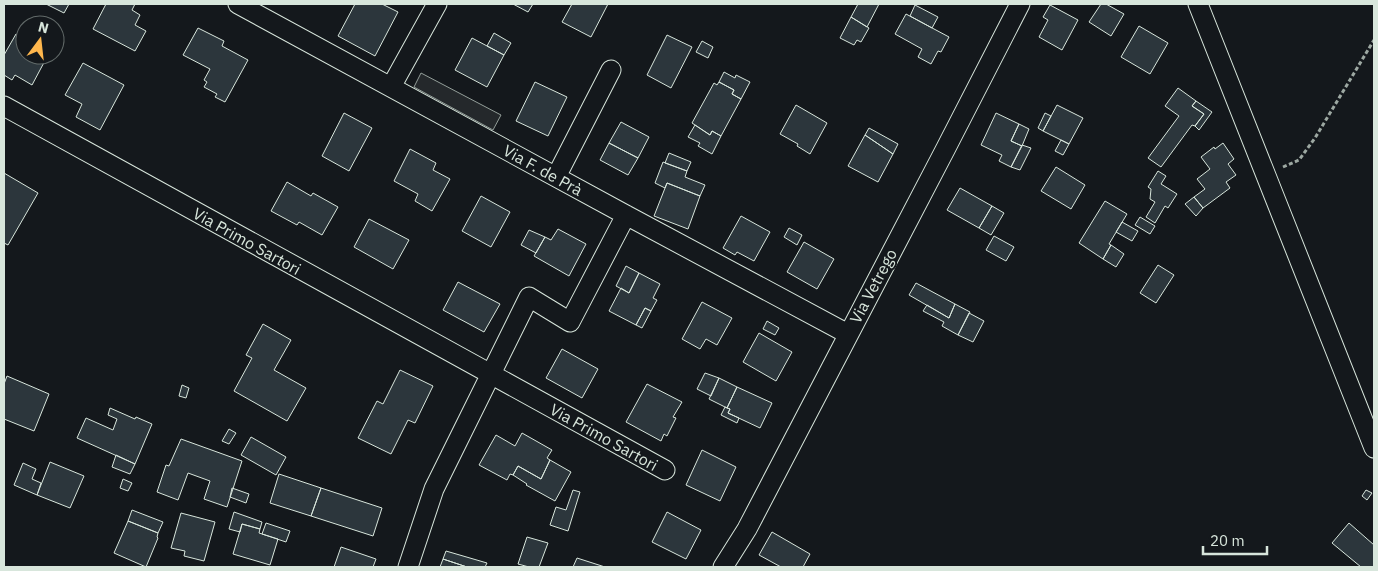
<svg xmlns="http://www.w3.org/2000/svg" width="1378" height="571" viewBox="0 0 1378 571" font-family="'IBM Plex Sans',sans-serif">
<rect width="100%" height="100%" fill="#14181c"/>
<path fill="#24282b" stroke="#939e99" d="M421,73l80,42 -8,15 -79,-43z"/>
<path fill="#2c363c" stroke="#d8e6dc" d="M46,4h23l-5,9z
M106,4h29l-3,6 8,5 -5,10 11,6 -11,20 -42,-22z
M355,4h27l16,8 -23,44 -37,-20z
M513,4h20l-5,8z
M572,4h36l-17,33 -29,-15z
M858,4h21l-12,23 -16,-10z
M1101,4h5l18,10 -13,22 -22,-14z
M915,5l23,12 -6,11 -22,-12z
M1050,5l28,15 -16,30 -23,-13 9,-17 -5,-3z
M906,14l43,23 -8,15 -3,-1 -7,13 -13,-7 4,-8 -27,-15z
M851,17l18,11 -8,14 -4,-2 -3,5 -14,-7z
M1139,26l29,17 -18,31 -29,-17z
M198,28l26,13 -2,5 26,14 -23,42 -10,-5 2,-3 -13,-7 3,-5 -3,-2 6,-11 -27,-14z
M494,33l17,10 -7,12 -17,-9z
M16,34l9,5v16h23l-16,30 -17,-10 -3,5 -8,-5v-20z
M667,35l25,12 -21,41 -24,-13z
M472,38l32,17 -17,32 -32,-17z
M702,41l11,6 -5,11 -12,-6z
M83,63l41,22 -24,45 -24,-13 6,-13 -17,-9z
M724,72l11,6 1,-3 14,7 -9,17 -9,-5 2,-4 -15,-8z
M535,82l32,15 -19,39 -32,-15z
M719,82l15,8 -2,4 9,5 -20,37 -9,-5 -2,4 -18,-12 22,-40 3,2z
M1178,88l18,13 -4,5 12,8 -9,12 -3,-1 -31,42 -13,-9 31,-42 -14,-10z
M1196,101l16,11 -13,18 -4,-4 9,-12 -12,-8z
M796,105l31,18 -17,31 -13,-8 1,-2 -18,-10z
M1057,105l26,13 -14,26 -26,-13z
M344,113l28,15 -23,43 -27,-15z
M996,113l23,11 -8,17 11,5 -11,21 -12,-6 3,-6 -21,-10z
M1045,113l6,3 -8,15 -5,-3z
M621,122l28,15 -11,21 -29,-15z
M1019,124l10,5 -7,17 -11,-5z
M695,125l15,10 2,-4 9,5 -9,18 -14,-8 2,-3 -12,-6z
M869,128l29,16 -5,10 -28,-19z
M865,135l28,19 -15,28 -30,-16z
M1061,140l8,4 -6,11 -8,-4z
M609,143l29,15 -10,17 -28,-15z
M1223,143l11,16 -6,5 8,11 -10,7 4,6 -27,20 -9,-11 11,-8 -8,-10 13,-10 -9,-12 13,-10 1,2z
M1022,145l9,3 -11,22 -9,-3z
M410,149l26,14 -3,7 17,9 -18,32 -17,-10 3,-7 -24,-13z
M669,153l22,9 -4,9 -22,-8z
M663,162l24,9 -2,6 20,8 -5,11 -33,-13 -2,5 -10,-5z
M1056,167l29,18 -14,24 -30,-18z
M1158,171l8,5 -5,8 16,10 -9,14 -3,-2 -10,17 -9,-6 9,-15 -5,-3 1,-10 -3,-2z
M4,173l34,20 -30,52 -4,-2z
M287,182l24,14 2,-3 25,14 -16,28 -23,-13 -2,3 -26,-14z
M667,183l33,13 -12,33 -34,-13z
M960,188l32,18 -13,22 -32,-18z
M481,196l29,16 -19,35 -29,-16z
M1194,197l9,11 -7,8 -11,-12z
M1105,201l22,13 -18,30 2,1 -8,14 -24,-16z
M992,206l12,7 -13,22 -12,-7z
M741,216l29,16 -16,29 -17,-9 -2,3 -12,-7z
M1140,217l15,9 -5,8 -15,-9z
M369,219l40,21 -16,29 -39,-22z
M1122,222l16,9 -6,10 -16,-9z
M789,228l13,7 -5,10 -13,-8z
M558,229l28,15 -17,32 -35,-20 11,-19 6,3z
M529,230l16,7 -9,16 -15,-8z
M994,236l20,11 -8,14 -20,-11z
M804,242l30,17 -17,30 -30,-17z
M1111,245l13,9 -8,13 -13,-8z
M1158,265l16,10 -18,28 -16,-10z
M626,266l13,7 -10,20 -13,-7z
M639,273l21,11 -7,14 4,2 -6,11 -6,-3 -9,17 -27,-14 12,-23 8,5z
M458,282l42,22 -16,28 -41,-22z
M916,283l39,21 -6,14 -40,-23z
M702,302l30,16 -15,27 -11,-6 -6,10 -18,-10z
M955,304l15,8 -12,23 -16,-9 2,-4 -21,-11 4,-6 22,13z
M645,308l6,3 -9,17 -6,-3z
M969,313l15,8 -11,21 -15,-7z
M767,321l12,7 -4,7 -12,-6z
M263,324l28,16 -17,30 32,18 -19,33 -53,-30 18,-33 -6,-3z
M759,333l33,19 -16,29 -33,-19z
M562,349l36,20 -16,29 -36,-20z
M400,370l33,16 -18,37 -7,-3 -17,34 -33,-16 19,-37 6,3z
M705,373l14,5 -8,18 -14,-7z
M7,376l42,18 -15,37 -30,-12v-35z
M719,378l18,9 -10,21 -18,-9z
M647,384l35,18 -9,15 3,1 -9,18 -3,-2 -3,7 -35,-19z
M182,385l7,3 -3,10 -7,-2z
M737,387l35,16 -12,25 -32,-15 2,-4 -3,-1z
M725,407l5,2 -2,4 11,5 -2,5 -16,-8z
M110,408l25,11 1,-2 16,7 -17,40 -58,-26 9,-20 27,12 4,-11 -9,-4z
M229,429l7,4 -7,11 -7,-3z
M522,433l30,17 -5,8 3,2 -9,19 -23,-13 -5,9 -3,-1 -3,6 -28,-15 17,-30 19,11z
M251,437l35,20 -10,18 -35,-20z
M181,439l61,22 -15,46 -23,-8 6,-18 -22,-8 -10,27 -21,-8 9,-27 3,1z
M702,450l34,17 -16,34 -34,-16z
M116,455l19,9 -5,10 -18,-7z
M550,460l21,12 -16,29 -29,-16 1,-1 -14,-9 5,-9 23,13z
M50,462l34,14 -14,32 -33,-13z
M23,463l13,6 -4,10 9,4 -4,12 -23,-10z
M279,474l42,14 -10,28 -41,-13z
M123,479l9,4 -4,8 -8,-3z
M232,488l17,6 -3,9 -16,-6z
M321,488l61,20 -9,28 -62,-20z
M573,490l7,2 -12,39 -18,-6 6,-18 10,3z
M1366,490l6,3 -5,7 -5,-4z
M132,510l31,12 -5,11 -30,-12z
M234,512l28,10 -2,7 -18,-5 -2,8 -11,-3z
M667,512l34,18 -15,29 -34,-17z
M181,513l34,9 -11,39 -20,-5 1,-5 -14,-3z
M128,521l30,12 -1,4 1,1 -12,29 -32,-14z
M266,523l24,8 -4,11 -24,-8z
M1349,523l25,22v22h-13l-29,-24z
M242,524l18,5 -1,4 19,6 -8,26 -37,-11z
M772,532l38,22 -7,13h-22l-22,-12z
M527,537l21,6 -9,24h-10l-11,-3z
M341,547l35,12 -3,8h-39z
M446,551l41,12 -2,4h-18l-24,-8z
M577,558l28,9h-32z
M443,559l24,8h-27z"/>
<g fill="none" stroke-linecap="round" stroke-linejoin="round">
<g stroke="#d8e6dc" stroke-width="21">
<path id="minor" d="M238,4l388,211 222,119
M1198,4l176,444
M391,87l46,-83
M4,106l661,364
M556,177l55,-107
M408,567l26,-78 95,-192 41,25 56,-107
M723,567l24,-38 199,-381 74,-144"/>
</g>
<path stroke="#9da8a2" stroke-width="3" stroke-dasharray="4 2.5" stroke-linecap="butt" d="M1283,167l16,-7 16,-22 59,-98"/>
<use href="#minor" stroke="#14181c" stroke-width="19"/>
</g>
<g text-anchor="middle" stroke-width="4" stroke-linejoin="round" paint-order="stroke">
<g font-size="16" fill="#d8e6dc" stroke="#14181c">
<text transform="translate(543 170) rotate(29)" y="6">Via F. de Prà</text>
<text transform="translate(247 241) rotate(29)" y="6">Via Primo Sartori</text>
<text transform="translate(873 286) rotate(-62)" y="6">Via Vetrego</text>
<text transform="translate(604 437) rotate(29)" y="6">Via Primo Sartori</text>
</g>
</g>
<rect width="1378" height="571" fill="none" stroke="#d8e6dc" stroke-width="10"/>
<g transform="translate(40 40) rotate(15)"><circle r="24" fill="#14181c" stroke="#626a69"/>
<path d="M0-4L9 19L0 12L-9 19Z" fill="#ffb74d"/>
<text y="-8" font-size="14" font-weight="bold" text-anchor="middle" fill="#d8e6dc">N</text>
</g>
<path d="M1203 546v8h64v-8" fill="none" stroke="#d8e6dc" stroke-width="2.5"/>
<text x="1210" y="546" font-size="15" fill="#d8e6dc" stroke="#14181c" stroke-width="4" paint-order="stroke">20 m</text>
</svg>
